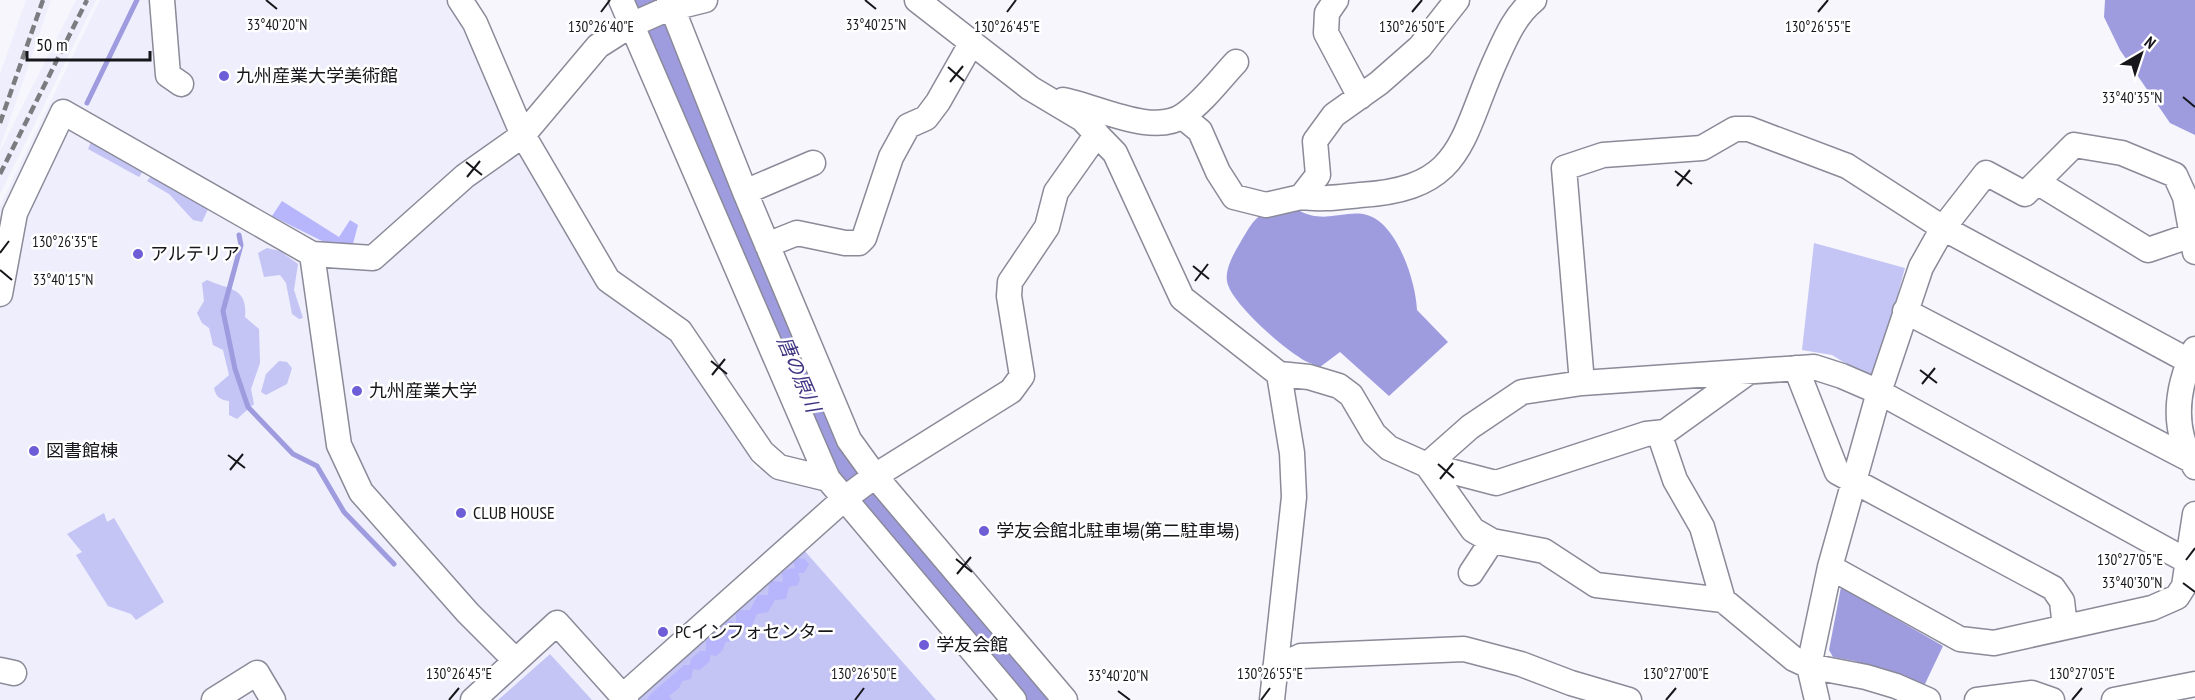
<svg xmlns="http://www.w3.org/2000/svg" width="2195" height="700" viewBox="0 0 2195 700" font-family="'PT Sans Narrow','Noto Sans JP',sans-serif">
<rect width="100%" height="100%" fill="#f6f6fc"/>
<path fill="#eeeefd" d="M26,0h25l-51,148v-74z
M76,0h20l-96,194v-43z
M100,0h349l132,248 104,100 56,86 14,35h15l56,17 178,214h-412l-42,-46 -52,46h-498v-494z"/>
<path fill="#c4c4f5" d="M93,137l52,31 -6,9 -51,-28z
M153,174l58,29 -9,19 -9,-2 -24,-26 -22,-13z
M1814,243l91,25 -31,113 -42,-26 -30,-5z
M267,248l13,3 18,13 -4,26 9,28 -4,1 -7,-5 -6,-31 -6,-8 -16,2 -6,-24z
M207,280c22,10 41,7 38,37l14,12 1,34 -9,26 3,15 -17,15 -8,-4v-14c-9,-1 -13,-4 -15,-13l15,-13 -6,-25 -10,-5 -4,-17 -7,-5 -5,-10 7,-12 -2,-18z
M279,361l8,1 5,6 -5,16 -21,11 -5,-3 5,-18z
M104,513l3,9 7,-4 50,84 -28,18 -5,-6 -23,-8 -32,-51 6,-3 -15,-18z
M803,549l133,151h-298l-2,-2z
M550,654l42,46h-94z"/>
<path fill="#b7b5fb" d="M282,201l57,36 11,-17 8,5 -8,30 -78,-39z
M797,558l8,1 4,5 -5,9h-6l2,6 -2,6 -9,2 -3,12 -11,1 -7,12 -11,2 -6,13 -6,3 -6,-2 1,7 -4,5 -10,2 -4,9 -6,5 -6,-1v6l-10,9 -7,-1 -2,10 -9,2 -3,7 -10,8 3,4h-25c2,-7 30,-27 37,-35h6l1,-6 9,-8h6v-10l4,-4h9v-8l9,-9 8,3v-9l4,-4h10l8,-15h10l1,-11 3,-3 11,1 -1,-9 5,-4 8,-1 -2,-6z"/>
<path fill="#9e9bdf" d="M2105,0h90v135l-25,-12 -50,-73 -16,-33z
M1298,210c26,15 48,-1 69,5 31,9 49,68 50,95l31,32 -59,54 -49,-44 -20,15c-7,-3 -15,-5 -21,-10 -18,-11 -69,-55 -72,-76 -2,-12 7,-28 13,-38 20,-35 20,-30 58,-33z
M1841,587l102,59 -19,40 -69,-25 -22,-4 -4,-7z"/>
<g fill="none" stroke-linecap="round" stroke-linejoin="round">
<path stroke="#9e9bdf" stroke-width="5" d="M87,103l50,-103
M239,235l2,10 -18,66 12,58 13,38 45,47 24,12 27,46 50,52"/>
<path stroke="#9e9bdf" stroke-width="30" d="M644,0l194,468 197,232"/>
<g stroke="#8a8a99" stroke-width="27">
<path id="minor" d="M162,0l6,75 13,9
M460,0l15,23 48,112 85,145 72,51 82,121 17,15 49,12 186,221
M621,0l207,479
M669,0l76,192 104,248 26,36 190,224
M917,0l113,88 52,31 33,34 67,145 97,76 30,3 30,9 12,9 23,39 15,14 38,17 69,18 150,-49 19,-2 82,-59
M1336,0l-9,13 -1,20 34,64
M1063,100c33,6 91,37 121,15 20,-14 36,-36 52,-53
M1183,117l17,14 18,41 16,25 32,8 35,-8 17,-22 -3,-34 19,-26 45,-32 41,-36 37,-47
M2037,182l111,68 47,-16
M745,192l68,-29
M1301,197c20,3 39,0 59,-2 106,-6 100,-58 137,-138 9,-20 19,-43 37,-57
M767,245l30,-12 48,10h14l5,-5 27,-81 17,-31 18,-8 12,-16 34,-60
M312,254l27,191 22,47 107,121 47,47
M0,294l15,-81 48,-101 249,142 61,4 92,-82 58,-41 75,-89 33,-21 34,-15 40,-10
M1905,311l286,149
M1796,368l41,104 216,116 9,13 3,26
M1582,383l-18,-215 39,-13 99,-7 33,-19h14l98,37 96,62 246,133
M1659,433l16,47 27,47 21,73
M1427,465l43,-38 52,-35 60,-9 232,-16 28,9 37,16 308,169
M1427,465l46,65 19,11 52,10 52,34 127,15 71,59 15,7 57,11 30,9 32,14
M2195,467c-24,-38 -19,-79 0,-118
M1830,567l130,72 34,4 158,-35 25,-11 7,-11 11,-72
M1471,573l21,-32
M1275,668l26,-12 163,-7 57,15 50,19 58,17
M0,670l14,3
M623,696l221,-197 31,-23 136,-85 11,-15 -13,-80 1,-14 37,-55 9,-35 41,-58
M214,700l43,-27 16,27
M473,700l84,-77 69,77
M1272,700l22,-203 -2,-44 -13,-79
M1817,700l-8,-34 21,-99 49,-175 42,-125 22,-39 43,-55 39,21 49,-49 48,8 53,22 10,22 10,55
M1977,700l55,-7 20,7
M2114,700l81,-16"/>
</g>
<use href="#minor" stroke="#fff" stroke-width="24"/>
<path stroke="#7b7b80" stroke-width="4.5" stroke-dasharray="9 4.5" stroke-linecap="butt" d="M0,123l43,-123
M0,174l87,-174"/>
</g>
<path fill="none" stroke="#16161b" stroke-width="2" d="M266,0l11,9M865,0l11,9M601,12l9,-12M1007,12l9,-12M1412,12l10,-12M1818,12l10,-12M948,67l16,14M950,82l13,-16M2183,97l12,10M466,162l16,13M1675,171l17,13M467,177l13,-16M1677,186l13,-16M0,253l9,-12M1193,266l16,13M0,270l12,10M1195,281l13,-17M711,361l16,13M1920,370l17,13M712,375l13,-16M1922,384l13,-16M228,455l17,13M1438,464l16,14M230,470l13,-16M1440,479l13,-16M956,559l16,13M2186,560l9,-12M957,574l14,-17M2183,583l12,9M1118,691l12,9M449,700l10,-12M855,700l9,-12M1261,700l9,-12M1666,700l10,-12M2072,700l10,-12"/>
<g fill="#6d5dd7" stroke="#fff" stroke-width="2">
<circle cx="224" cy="76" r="6"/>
<circle cx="138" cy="254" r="6"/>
<circle cx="357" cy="391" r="6"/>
<circle cx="34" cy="451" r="6"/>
<circle cx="461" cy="513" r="6"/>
<circle cx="984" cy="531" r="6"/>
<circle cx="663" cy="632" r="6"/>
<circle cx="924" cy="645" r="6"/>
</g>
<g text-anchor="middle" stroke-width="5" stroke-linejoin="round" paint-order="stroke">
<g font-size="18" fill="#16161b" stroke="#fff" text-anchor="start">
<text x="236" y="82">九州産業大学美術館</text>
<text x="150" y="260">アルテリア</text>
<text x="369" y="397">九州産業大学</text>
<text x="46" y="457">図書館棟</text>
<text x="473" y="519">CLUB HOUSE</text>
<text x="996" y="537">学友会館北駐車場(第二駐車場)</text>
<text x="675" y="638">PCインフォセンター</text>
<text x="936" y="651">学友会館</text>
</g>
<g font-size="20" font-style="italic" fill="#403584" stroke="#fff">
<text transform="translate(799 374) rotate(67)" y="7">唐の原川</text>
</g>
</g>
<g font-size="15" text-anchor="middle" fill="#16161b" stroke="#fff" stroke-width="5" stroke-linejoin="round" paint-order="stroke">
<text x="277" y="30">33°40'20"N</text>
<text x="876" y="30">33°40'25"N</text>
<text x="601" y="32">130°26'40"E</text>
<text x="1818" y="32">130°26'55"E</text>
<text x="1007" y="32">130°26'45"E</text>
<text x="1412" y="32">130°26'50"E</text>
<text x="2132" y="103">33°40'35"N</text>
<text x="65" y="247">130°26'35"E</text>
<text x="63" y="285">33°40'15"N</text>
<text x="2130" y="565">130°27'05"E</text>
<text x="2132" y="588">33°40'30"N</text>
<text x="459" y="679">130°26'45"E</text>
<text x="864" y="679">130°26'50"E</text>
<text x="1270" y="679">130°26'55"E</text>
<text x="1676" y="679">130°27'00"E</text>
<text x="2082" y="679">130°27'05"E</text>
<text x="1118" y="681">33°40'20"N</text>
</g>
<g transform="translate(2141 54) rotate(39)" stroke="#ffffff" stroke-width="4.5" paint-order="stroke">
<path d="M0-4.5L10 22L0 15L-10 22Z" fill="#16161b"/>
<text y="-9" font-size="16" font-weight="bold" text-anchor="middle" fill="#16161b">N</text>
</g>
<path d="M27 51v9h123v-9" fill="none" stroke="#16161b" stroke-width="3"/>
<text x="36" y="51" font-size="18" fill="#16161b" stroke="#ffffff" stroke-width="4.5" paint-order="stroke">50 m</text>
</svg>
